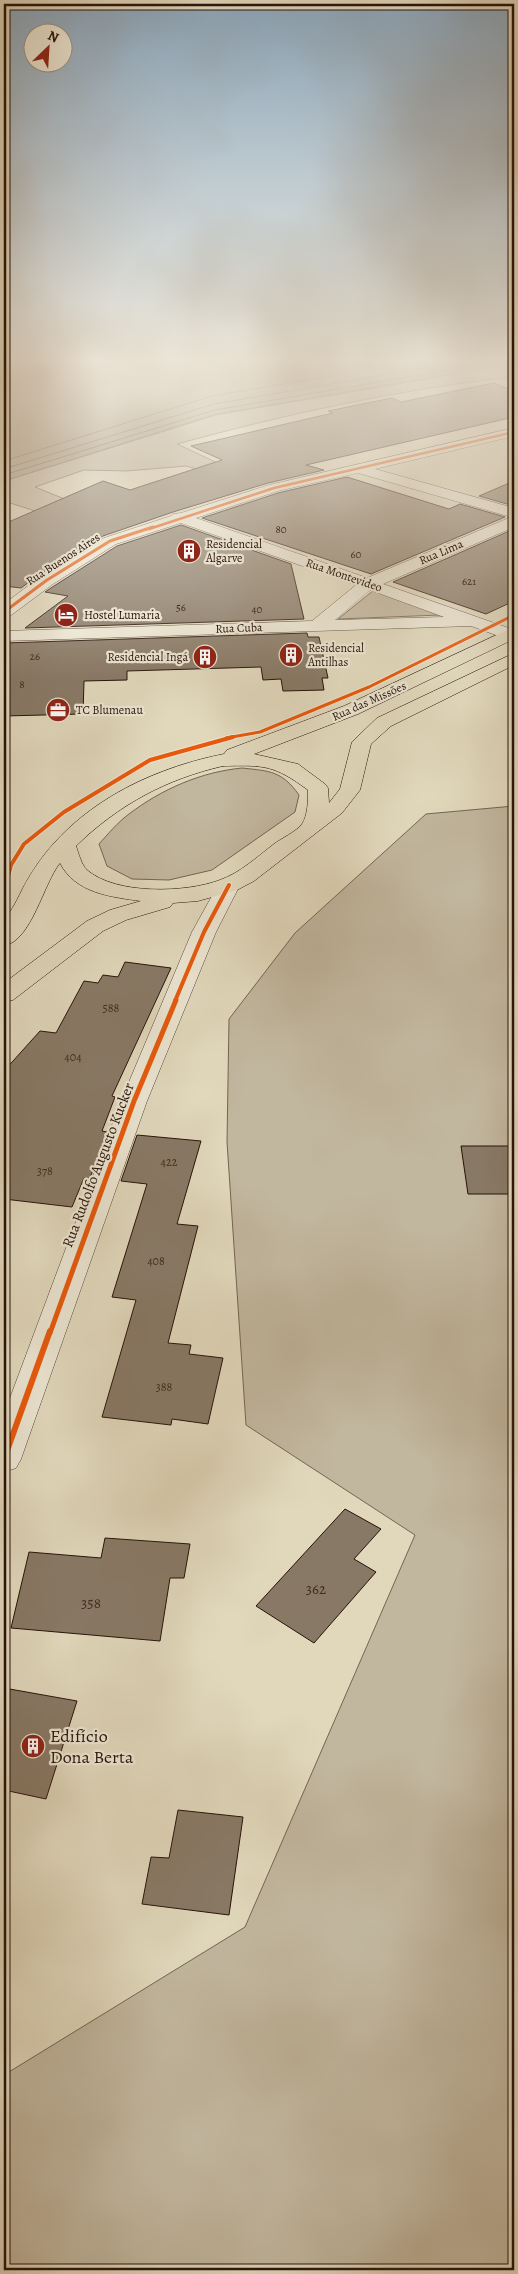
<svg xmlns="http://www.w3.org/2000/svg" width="518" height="2274" viewBox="0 0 518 2274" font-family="Alegreya,serif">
<rect width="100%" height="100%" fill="#e1d8bc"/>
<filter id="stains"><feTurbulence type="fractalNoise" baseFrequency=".004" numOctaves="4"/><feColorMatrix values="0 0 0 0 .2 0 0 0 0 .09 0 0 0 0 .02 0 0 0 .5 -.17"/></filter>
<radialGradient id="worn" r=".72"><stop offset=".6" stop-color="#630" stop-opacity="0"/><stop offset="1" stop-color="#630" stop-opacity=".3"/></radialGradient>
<path fill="#c1b69e" stroke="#746454" d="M514,364v13c-114,12 -227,37 -337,67l77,36 -11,2 -57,-16 -60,5 -42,-1 -49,17 89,36 -27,8 -93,-30v-20l212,-66z
M374,590l66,25 -102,4z
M242,768c28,3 40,3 57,27l-4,17 -83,58 -43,10 -37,-1 -25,-13 -8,-22c9,-10 19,-22 30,-30 33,-25 72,-42 113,-46z
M514,806v1464h-510v-195l241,-148 170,-392 -169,-110 -19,-283 2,-123 66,-86 131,-119z"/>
<path fill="#a2957f" stroke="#716150" d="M4,362h510v2l-298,50 -212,67z"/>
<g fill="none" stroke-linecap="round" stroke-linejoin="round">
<path stroke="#645444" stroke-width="1" d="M4,461l208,-65 203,-34
M4,469l210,-65 245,-42
M4,475l211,-65 281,-48"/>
</g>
<path fill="#887966" stroke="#271209" d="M494,383l20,8v26l-208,48 18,5 -56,13 -95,29 -70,24 -63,38 -19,14 -17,-2v-62l99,-43 27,9 92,-30 -31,-14 142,-33 -5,-2 64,-13 9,4z
M347,477l102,32 11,-5 45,13 -134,57 -169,-56 76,-25z
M514,481v25l-35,-10z
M181,525l110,39 13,55 -279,9 43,-32 -23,-4 9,-6 63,-40z
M514,529v72l-28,13 -93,-32z
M307,633l1,4h11l9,41h-6l2,12 -41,1 -2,-12 -18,1 -2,-13 -134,4v9l-43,1 -1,33 -79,2 1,-73z
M125,962l46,6 -59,128 3,1 -13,34 5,1 -17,46h-6l-12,29 -68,-8v-128l36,-40 16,2 28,-52 14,2 5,-8 15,2z
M137,1135l64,6 -24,83 21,2 -30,117 23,2 -2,9 34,4 -15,66 -36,-5 -1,6 -69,-8 34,-117 -24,-3 35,-113 -26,-3z
M461,1146h53v48h-46z
M345,1509l36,20 -27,30 22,13 -62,71 -58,-37z
M105,1538l85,6 -6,34h-14l-10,63 -149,-13 18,-76 72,6z
M4,1688l73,13 -31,98 -42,-9z
M178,1810l65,7 -14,98 -87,-11 9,-47 18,1z"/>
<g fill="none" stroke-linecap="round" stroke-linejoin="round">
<g stroke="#564436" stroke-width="1">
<path id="minor" d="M514,428v8l-139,33 139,39v19l-131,57 131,46v8h-10l-33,-12 -467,15v-10l308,-10 44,-36 -175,-62 -65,21 -63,40 -43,32 -6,1v-13l37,-28 63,-38 67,-22 2,-2 8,-1 88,-28zM358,473l153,44 -144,61 -171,-60 82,-27zM370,590l74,27 -109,3z
M229,878l8,2 3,5 -24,47 -69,169 -126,358 -5,9 -12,4v-58l117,-313 71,-169 26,-47 3,-5z"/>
</g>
<g stroke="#271209" stroke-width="1">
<path id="major" d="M514,627v12l-156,75 -104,40 44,10 27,20 3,4 1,15 11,-14 12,-47 25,-24 137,-65v12l-123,61 -20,18 -11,46 -18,23 -88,68 -17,9 -39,11 -25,2 -3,4 -44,13 -23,11 -90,69 -9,2v-19l83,-62 23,-11 31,-9c-30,-4 -66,-8 -81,-38 -17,21 -28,77 -56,83 0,-6 -1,-13 0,-19 1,-9 11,-22 15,-31 38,-81 120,-125 205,-142l3,-4 117,-44zM223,766c42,-1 51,-1 85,24 0,10 0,25 -6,34 -6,8 -20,14 -28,20 -17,13 -34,29 -54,36 -34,13 -104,15 -133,-10 -6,-6 -8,-16 -11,-24 42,-41 90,-67 147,-80z"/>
</g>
<use href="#minor" fill="#ece6d3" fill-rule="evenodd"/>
<use href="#major" fill="#e1d8bc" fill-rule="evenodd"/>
<g stroke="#ece6d3" stroke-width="4.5">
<path id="cycleway-far4" d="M149,529l125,-41 240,-56"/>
</g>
<g stroke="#ece6d3" stroke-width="5">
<path id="cycleway-far3" d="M4,612l43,-32 63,-39 43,-14
M226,738l34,-6 109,-45 145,-72"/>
</g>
<g stroke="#ece6d3" stroke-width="6">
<path id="cycleway-far2" d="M4,892l7,-27 13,-21 40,-32 86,-52 83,-23
M175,1001l29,-69 25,-47"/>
</g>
<g stroke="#ece6d3" stroke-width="8">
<path id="cycleway-far1" d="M50,1333l84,-232 42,-101"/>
</g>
<g stroke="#ece6d3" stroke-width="9">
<path id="cycleway" d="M4,1459l46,-128"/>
</g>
<use href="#cycleway-far4" stroke="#e8590c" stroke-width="2.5"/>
<use href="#cycleway-far3" stroke="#e8590c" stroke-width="3"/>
<use href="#cycleway-far2" stroke="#e8590c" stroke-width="4"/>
<use href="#cycleway-far1" stroke="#e8590c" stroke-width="5"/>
<use href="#cycleway" stroke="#e8590c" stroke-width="6"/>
</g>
<linearGradient id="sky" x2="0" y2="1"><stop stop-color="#8ca8be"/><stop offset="0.53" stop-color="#f2ede1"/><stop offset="1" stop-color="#f2ede1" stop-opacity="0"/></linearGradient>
<rect width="518" height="680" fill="url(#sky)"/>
<defs>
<g id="building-disc" transform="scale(1.25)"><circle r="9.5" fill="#8f2418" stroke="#ece6d3"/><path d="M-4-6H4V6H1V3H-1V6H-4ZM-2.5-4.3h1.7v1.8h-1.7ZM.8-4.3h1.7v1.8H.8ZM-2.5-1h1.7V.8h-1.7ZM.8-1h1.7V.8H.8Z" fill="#fff"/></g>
<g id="hotel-disc" transform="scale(1.25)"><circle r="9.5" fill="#8f2418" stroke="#ece6d3"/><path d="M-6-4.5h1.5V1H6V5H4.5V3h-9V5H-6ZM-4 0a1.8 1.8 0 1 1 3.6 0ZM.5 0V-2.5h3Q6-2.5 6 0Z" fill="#fff"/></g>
<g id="office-disc" transform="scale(1.25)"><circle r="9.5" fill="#8f2418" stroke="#ece6d3"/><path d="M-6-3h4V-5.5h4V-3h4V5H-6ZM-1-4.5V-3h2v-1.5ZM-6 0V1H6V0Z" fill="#fff"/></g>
</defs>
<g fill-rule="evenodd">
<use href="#building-disc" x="189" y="551"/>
<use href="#hotel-disc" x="66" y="615"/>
<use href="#building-disc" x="291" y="655"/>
<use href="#building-disc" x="205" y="657"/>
<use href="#office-disc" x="58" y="710"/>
<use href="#building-disc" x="33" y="1746"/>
</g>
<g text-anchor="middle" stroke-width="4.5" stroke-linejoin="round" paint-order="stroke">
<g font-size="11" fill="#3f2c20">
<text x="281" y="533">80</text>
<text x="356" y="558">60</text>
<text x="469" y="585">621</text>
<text x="181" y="611">56</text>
<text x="257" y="613">40</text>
<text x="35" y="660">26</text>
<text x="22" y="688">8</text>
</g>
<g font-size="12" fill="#271209" stroke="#ece6d3" text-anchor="start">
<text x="206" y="548">Residencial<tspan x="206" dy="14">Algarve</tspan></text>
<text x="84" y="619">Hostel Lumaria</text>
<text x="308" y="652">Residencial<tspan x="308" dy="14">Antilhas</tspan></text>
<text x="188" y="661" text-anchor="end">Residencial Ingá</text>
<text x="76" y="714">TC Blumenau</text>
</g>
<g font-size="12" fill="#271209" stroke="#ece6d3">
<text transform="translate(441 552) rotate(-23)" y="4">Rua Lima</text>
<text transform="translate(63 559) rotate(-33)" y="4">Rua Buenos Aires</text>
<text transform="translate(344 575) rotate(19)" y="4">Rua Montevideo</text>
<text transform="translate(239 628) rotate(-2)" y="4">Rua Cuba</text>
<text transform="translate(369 701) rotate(-24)" y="4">Rua das Missões</text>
</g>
<g font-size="12" fill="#3f2c20">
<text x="111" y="1012">588</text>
<text x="73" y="1061">404</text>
<text x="169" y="1166">422</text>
<text x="45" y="1175">378</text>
<text x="156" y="1265">408</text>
<text x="164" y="1391">388</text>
</g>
<g font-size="15" fill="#271209" stroke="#ece6d3">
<text transform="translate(98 1165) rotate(-69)" y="5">Rua Rudolfo Augusto Kucker</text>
</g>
<g font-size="15" fill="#3f2c20">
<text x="316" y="1594">362</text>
<text x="91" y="1608">358</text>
</g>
<g font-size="18" fill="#271209" stroke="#ece6d3" text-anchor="start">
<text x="50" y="1742">Edifício<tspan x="50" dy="21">Dona Berta</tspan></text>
</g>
</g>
<rect width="518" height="2274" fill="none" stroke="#e1d8bc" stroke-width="20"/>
<rect x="5" y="5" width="508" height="2264" fill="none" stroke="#271209" stroke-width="2.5"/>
<rect x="10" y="10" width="498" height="2254" fill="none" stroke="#271209"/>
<g transform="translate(48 48) rotate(25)"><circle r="24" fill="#ece6d3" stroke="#9d9182"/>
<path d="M0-4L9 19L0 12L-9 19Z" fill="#8f2418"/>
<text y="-8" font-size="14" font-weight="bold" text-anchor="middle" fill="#271209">N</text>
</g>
<rect width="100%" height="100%" filter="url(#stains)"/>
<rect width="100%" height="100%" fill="url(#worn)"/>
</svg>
